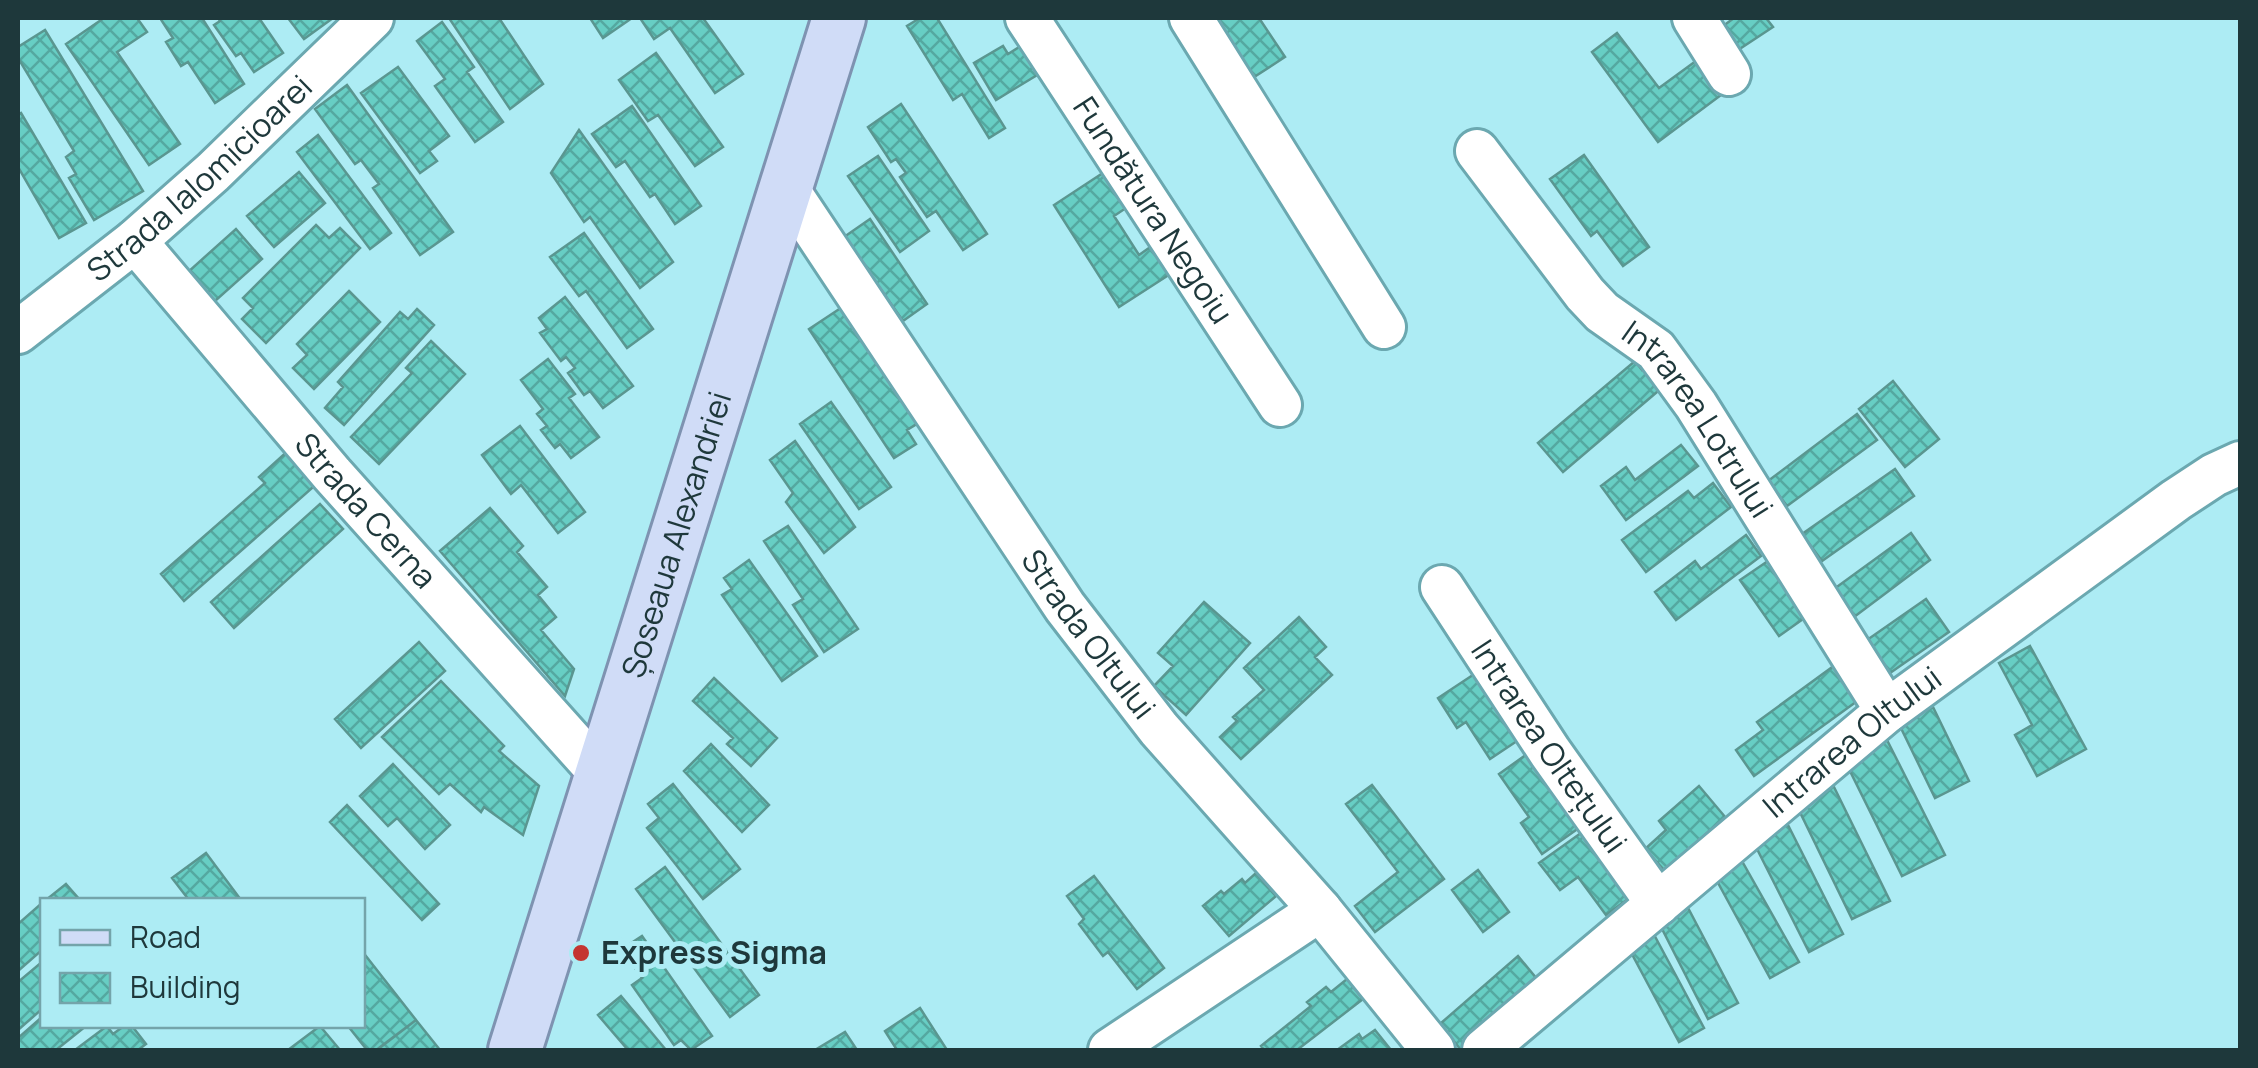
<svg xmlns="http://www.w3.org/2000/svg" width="2258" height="1068" viewBox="0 0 2258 1068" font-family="Manrope,sans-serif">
<defs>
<pattern id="building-cross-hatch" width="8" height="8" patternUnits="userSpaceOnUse" patternTransform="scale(2.5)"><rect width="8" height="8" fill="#67cec4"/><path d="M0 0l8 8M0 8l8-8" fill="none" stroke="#54a8a0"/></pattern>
</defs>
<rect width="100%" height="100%" fill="#adecf4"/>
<path fill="url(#building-cross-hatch)" stroke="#5a9690" stroke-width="2.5" d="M104,18h33l10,14 -30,20 63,92 -31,21 -83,-121z
M160,18h42l42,66 -29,19 -27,-41 -7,4 -15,-24 7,-4z
M218,18h41l24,35 -29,19 -13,-19 -5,3 -22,-31 6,-4z
M288,18h45l-29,21z
M449,18h50l44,66 -33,25z
M590,18h42l-29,20z
M640,18h63l40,56 -28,19 -45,-65 -16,11z
M920,18h17l68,110 -16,10 -27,-44 -9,6 -46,-74z
M1212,18h47l26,39 -34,22z
M1734,18h32l7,9 -38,25 -16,-23z
M442,22l32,45 -7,5 36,50 -28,20 -40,-56 10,-7 -28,-38z
M45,30l98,161 -49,29 -25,-42 7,-4 -10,-17 8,-6 -56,-93v-11z
M1617,33l42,55 41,-30 25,34 -67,50 -66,-90z
M1029,41l18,28 -51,31 -22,-37 29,-17 5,8z
M656,53l67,94 -28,19 -37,-51 -10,6 -29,-41z
M398,67l51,69 -20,15 8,10 -17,12 -59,-80z
M347,85l106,147 -33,23 -47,-67 6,-4 -18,-24 -6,4 -40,-55z
M901,104l86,130 -24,16 -27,-39 -9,6 -27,-40 6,-4 -10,-14 -5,3 -23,-35z
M632,106l69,100 -26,18 -20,-30 -5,3 -25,-36 -9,6 -24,-33z
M21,113l65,110 -27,15 -41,-71v-52z
M579,130l94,132 -33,26 -50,-71 -6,5 -33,-49z
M318,135l73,98 -21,16 -73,-97z
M1584,155l65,92 -26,19 -26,-35 -6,5 -41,-57z
M878,156l51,75 -29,21 -52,-76z
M1109,169l23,35 -18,12 25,39 17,-12 19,28 -56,36 -65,-102z
M299,172l26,31 -51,44 -27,-31z
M870,219l57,85 -24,17 -59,-84z
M316,225l13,13 11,-10 20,20 -94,95 -24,-24 11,-11 -10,-10z
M236,229l26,30 -47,42 -27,-29z
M584,233l69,96 -26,19 -41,-57 -7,5 -29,-39z
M349,291l31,31 -66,67 -21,-21 14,-13 -10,-11z
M565,297l68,89 -30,22 -13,-17 -6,4 -16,-22 7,-5 -9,-11 -5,4 -21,-28 7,-4 -8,-11z
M853,300l77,116 -23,14 9,14 -22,14 -85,-129z
M417,309l17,16 -90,100 -19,-17 18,-21 -5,-5 62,-70 8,7z
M431,341l34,33 -86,90 -28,-27 61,-64 -6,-5z
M548,359l27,35 -6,4 30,39 -28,21 -11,-14 -5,4 -14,-18 6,-4 -10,-12 6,-5 -22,-29z
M1635,361l7,9 6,-5 16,21 -101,86 -25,-29z
M1893,381l46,58 -34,28 -46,-58z
M831,402l60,85 -32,22 -59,-85z
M1857,414l20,26 -90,66 -19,-25z
M520,426l65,86 -27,21 -37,-48 -10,9 -29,-39z
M795,441l60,86 -31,26 -38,-51 7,-9 -23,-33z
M1681,445l17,21 -72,54 -25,-34 25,-19 9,13z
M291,448l29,33 -136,120 -23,-27 104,-91 -6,-6z
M1895,469l19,27 -92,65 -20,-27z
M1713,483l18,24 -85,65 -24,-32 66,-49 6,7z
M320,504l23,25 -109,99 -23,-26z
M490,508l33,38 -6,6 30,35 -9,8 18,22 -15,13 33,39 -9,27 -125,-145z
M788,526l70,103 -34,23 -31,-47 10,-6 -39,-58z
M1911,533l19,27 -76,57 -20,-28z
M1746,535l15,21 -85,64 -21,-28 40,-31 6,8z
M749,560l68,96 -35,25 -60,-86 10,-6 -8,-11z
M1768,561l38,56 -27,19 -39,-56z
M1926,599l23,33 -59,41 -23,-33z
M1204,602l46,41 -64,72 -32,-29 19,-20 -15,-13z
M1299,617l27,30 -11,10 17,18 -91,84 -21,-22 17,-16 -4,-4 31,-27 -20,-22z
M419,642l26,29 -84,77 -26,-29z
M2030,646l56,103 -49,27 -22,-41 17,-10 -33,-62z
M1835,665l25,34 -106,77 -18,-26 27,-20 -6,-8z
M1479,671l44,66 -33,22 -24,-37 -9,6 -19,-30z
M714,678l63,60 -26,28 -24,-22 6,-6 -40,-37z
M441,681l63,65 -5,5 40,35 -16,49 -39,-28 -3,5 -31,-28 -11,10 -57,-57z
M1933,707l36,74 -34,17 -36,-74z
M1887,740l58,115 -43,21 -57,-115z
M711,744l58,61 -27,27 -58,-61z
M1530,752l56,71 -44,31 -21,-31 8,-6 -30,-43z
M393,764l57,61 -25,24 -28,-31 -9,8 -28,-30z
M673,784l67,85 -37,30 -56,-71 12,-10 -11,-14z
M1372,785l72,94 -69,53 -20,-26 43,-34 -52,-68z
M1833,785l57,116 -38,18 -56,-115z
M1699,786l27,32 -61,53 -20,-22 21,-19 -7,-9z
M347,805l92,99 -17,16 -92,-98z
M1787,823l56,111 -34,18 -56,-111z
M1588,828l47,66 -29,21 -28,-38 -18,13 -21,-27z
M206,853l35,47h-52l-17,-22z
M1738,854l61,108 -29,16 -59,-108z
M665,867l94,128 -29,22 -94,-128z
M1478,870l31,42 -26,20 -31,-42z
M1256,873l20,23 -47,40 -26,-30 18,-15 3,3 18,-15 3,4z
M1094,876l70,92 -27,21 -29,-37 -5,4 -24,-32 5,-5 -17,-23z
M66,884l14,16h-34z
M42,903v47l-24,21v-47z
M1686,904l52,99 -30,16 -51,-100z
M1651,929l53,99 -25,14 -53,-99z
M642,936l70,100 -21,14 -10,-10 -7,5 -42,-60 10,-7 -20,-29z
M362,951l54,69 -39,30h-10l-19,-24h14z
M1518,956l24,29 -81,65 -21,-26z
M42,962v47l-24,21v-48z
M1347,979l16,20 -66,51h-33l-3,-4 50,-40 -4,-4 19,-15 5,5z
M621,996l45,54h-38l-30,-35z
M920,1008l27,42h-50l-12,-19z
M42,1017v9h44l-30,24h-38v-12z
M416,1020l24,30h-59l-2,-2z
M107,1026l6,8 11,-8h8l14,18 -8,6h-63z
M320,1026l20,24h-52z
M1375,1030l16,20h-54l22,-16 3,5z
M845,1032l12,18h-42z"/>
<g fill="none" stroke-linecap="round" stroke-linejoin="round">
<g stroke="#6ba8b0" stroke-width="48">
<g id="minor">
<path id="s1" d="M1027,18l253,387"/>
<path d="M1191,18l193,309"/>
<path d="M1694,18l35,56"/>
<path id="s2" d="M1477,151l108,143 17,18 54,38 40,55 191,306"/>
<path id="s3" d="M786,187l279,420 94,122 161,181 113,140"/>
<path id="s4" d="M135,241l197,233 269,300"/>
<path id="s5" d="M18,332l117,-91 78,-69 159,-154"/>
<path id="s6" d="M1442,587l108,165 108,152"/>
<path d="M1110,1050l210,-140"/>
<path id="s7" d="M1484,1050l403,-339 289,-211 38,-25 26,-12"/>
</g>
</g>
<g stroke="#7e93b1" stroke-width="58">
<g id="major">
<path id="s8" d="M515,1050l324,-1032"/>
</g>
</g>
<use href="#minor" stroke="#fff" stroke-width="42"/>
<use href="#major" stroke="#d0dcf7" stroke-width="52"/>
</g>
<circle fill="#c43531" stroke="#adecf4" stroke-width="4" cx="581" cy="953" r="10"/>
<g text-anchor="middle" stroke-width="10" stroke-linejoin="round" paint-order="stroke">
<g font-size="32" fill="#1e383b" stroke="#adecf4">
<text dy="11" stroke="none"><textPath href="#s5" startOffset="238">Strada Ialomicioarei</textPath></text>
<text dy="11" stroke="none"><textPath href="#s1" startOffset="230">Fundătura Negoiu</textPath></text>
<text dy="11" stroke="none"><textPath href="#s2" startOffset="350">Intrarea Lotrului</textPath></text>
<text dy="11" stroke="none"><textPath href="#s4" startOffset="355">Strada Cerna</textPath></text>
<text dy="11" stroke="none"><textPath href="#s8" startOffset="540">Șoseaua Alexandriei</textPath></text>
<text dy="11" stroke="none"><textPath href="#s3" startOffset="540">Strada Oltului</textPath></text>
<text dy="11" stroke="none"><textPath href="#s7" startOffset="480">Intrarea Oltului</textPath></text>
<text dy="11" stroke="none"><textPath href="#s6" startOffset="192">Intrarea Oltețului</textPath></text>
</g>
<g font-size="32" font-weight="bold" fill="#1e383b" stroke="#adecf4" text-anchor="start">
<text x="601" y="964">Express Sigma</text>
</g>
</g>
<rect width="2258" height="1068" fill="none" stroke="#1e383b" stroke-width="40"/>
<rect x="40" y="898" width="325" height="130" fill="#adecf4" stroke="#74a4aa" stroke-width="2.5"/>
<rect x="60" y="930" width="50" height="15" fill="#d0dcf7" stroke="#74a4aa" stroke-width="2.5"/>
<text x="130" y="948" font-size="30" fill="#1e383b">Road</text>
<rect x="60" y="973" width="50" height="30" fill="url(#building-cross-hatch)" stroke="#74a4aa" stroke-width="2.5"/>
<text x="130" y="998" font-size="30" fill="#1e383b">Building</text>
</svg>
